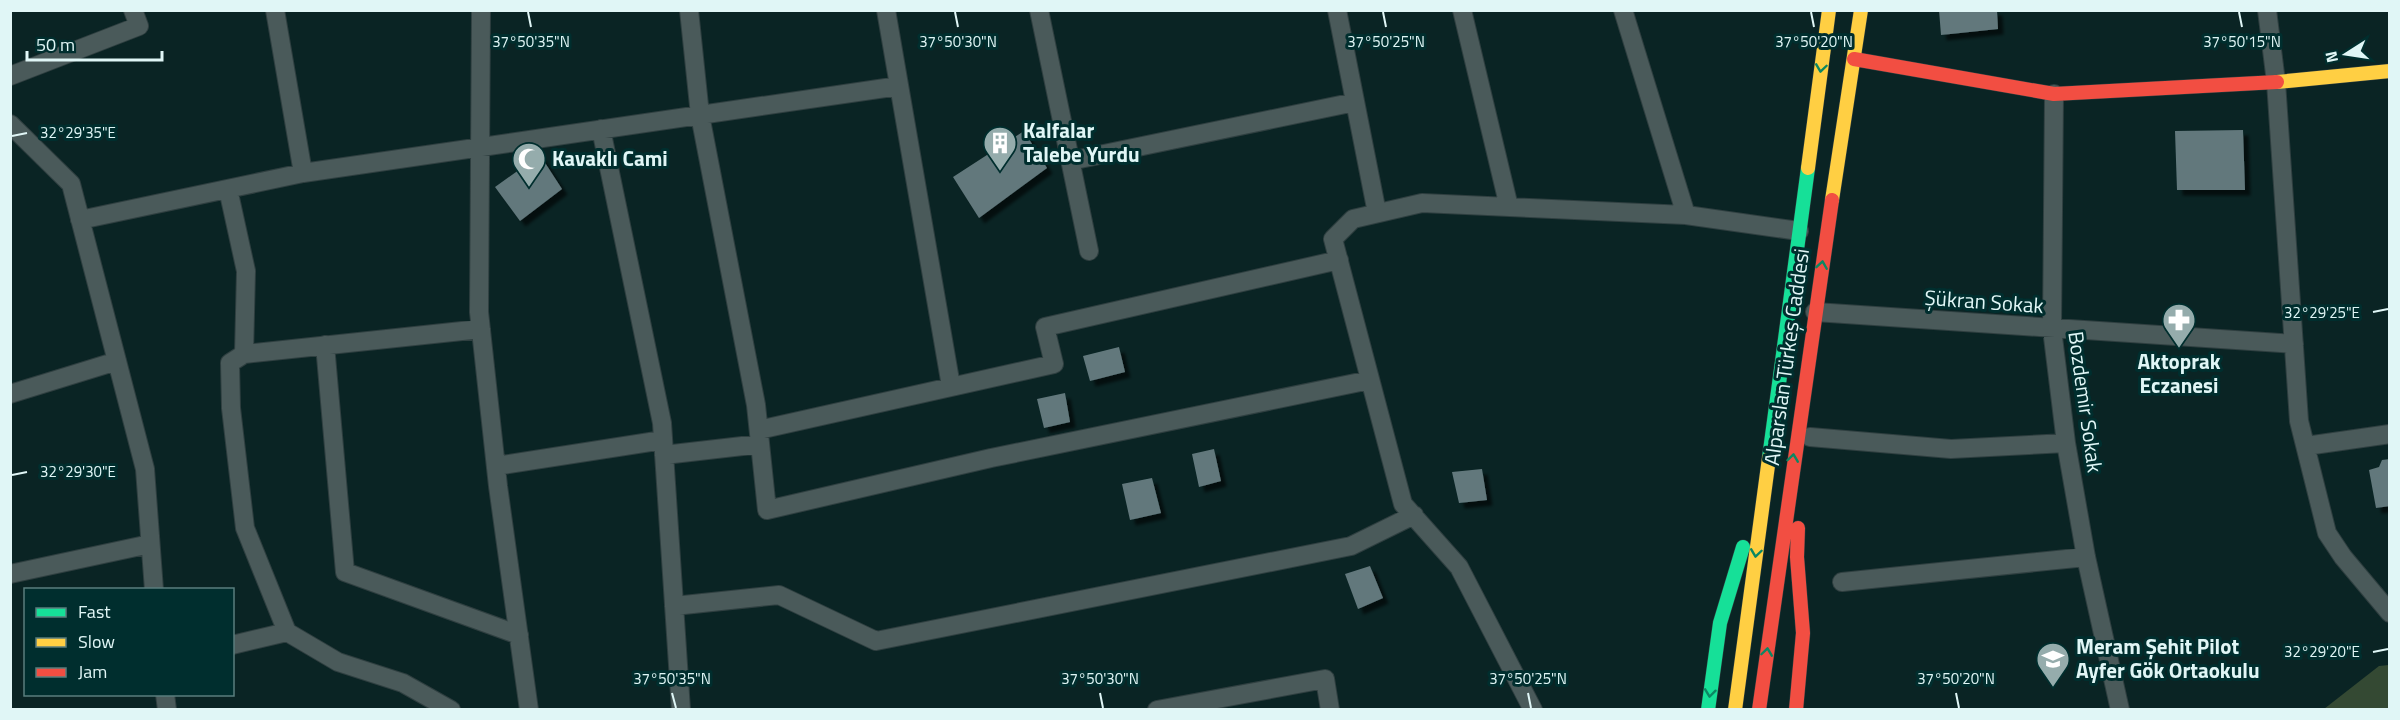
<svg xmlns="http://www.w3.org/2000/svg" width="2400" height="720" viewBox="0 0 2400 720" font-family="'Titillium Web',sans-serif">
<defs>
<filter id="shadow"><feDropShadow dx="5.5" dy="5.5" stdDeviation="1.5" flood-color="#0009"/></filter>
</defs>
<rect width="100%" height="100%" fill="#0a2424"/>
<path fill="#344933" d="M2389,665v44h-65l55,-43z"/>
<path fill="#62787c" filter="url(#shadow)" d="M1939,10h58l1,19 -57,6z
M2243,130l2,60h-68l-2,-59z
M1024,131l23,37 -68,50 -26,-41z
M540,155l22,34 -42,32 -25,-34z
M1119,347l6,25 -35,9 -7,-25z
M1065,393l5,29 -26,6 -7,-29z
M1214,449l7,32 -22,6 -7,-33z
M2390,459v47l-14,2 -7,-38 10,-3 3,-7z
M1482,469l5,31 -28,3 -7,-31z
M1152,478l9,35 -31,7 -8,-36z
M1370,566l13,32 -25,11 -13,-35z"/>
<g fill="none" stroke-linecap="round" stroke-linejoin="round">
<g stroke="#2f3f40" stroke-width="20">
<path id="street" d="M275,10l28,163
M481,10l-2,302 19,174 31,224
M689,10l11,105 56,290 11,105 224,-52 379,-78
M886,10l65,376
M1039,10l50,241
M1337,10l40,203
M1462,10l47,197
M1623,10l63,205
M2267,10l9,72 23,339 28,112 16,24 47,56
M10,76l129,-50 -6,-16
M2054,94l-2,235 14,114 20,114 34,153
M10,124l61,60 74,285 9,121
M601,129l61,294 19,287
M1070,161l285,-59
M228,189l18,82 -2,83 237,-25
M80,220l223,-47 596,-87
M1815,312l479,32
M325,345l20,227 174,63
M244,354l-14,9 1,45 14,120 42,104 51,30 65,21 48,27
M10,394l107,-33
M759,430l295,-66 -9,-37 294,-67
M1810,437l141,12 115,-6
M2306,446l84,-12
M664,455l96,-11
M496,466l167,-26
M10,574l140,-30
M1842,582l244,-25
M674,606l105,-11 97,46 475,-95 63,-31
M232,645l55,-13
M165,694l2,16
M1157,710l168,-31 5,31
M1533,710l-74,-143 -56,-63 -70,-265 20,-20 69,-16 264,12 113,16"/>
</g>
<g stroke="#2f3f40" stroke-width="15">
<path id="fast" d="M1769,458l39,-290
M1708,710l12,-87 23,-76"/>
</g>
<g stroke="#2f3f40" stroke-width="15">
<path id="slow" d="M2277,82l113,-11
M1808,168l21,-158
M1832,200l29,-190
M1735,710l34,-252"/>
</g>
<g stroke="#2f3f40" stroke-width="15">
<path id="jam" d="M1854,59l200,35 223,-12
M1759,710l73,-510
M1796,710l7,-77 -6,-76 1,-29"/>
</g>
<use href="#street" stroke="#4a5a5a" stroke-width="18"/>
<use href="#fast" stroke="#16e098" stroke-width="14"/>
<use href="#slow" stroke="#ffcf43" stroke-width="14"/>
<use href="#jam" stroke="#f24e42" stroke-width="14"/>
</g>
<defs><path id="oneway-chevron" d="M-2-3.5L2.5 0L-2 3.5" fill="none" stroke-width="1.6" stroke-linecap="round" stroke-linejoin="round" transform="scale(1.5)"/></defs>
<g stroke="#0b8763">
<use href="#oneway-chevron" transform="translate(1821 68) rotate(98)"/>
<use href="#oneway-chevron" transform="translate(1822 265) rotate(-81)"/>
<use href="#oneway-chevron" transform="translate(1793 458) rotate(-82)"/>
<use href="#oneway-chevron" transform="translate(1756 553) rotate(98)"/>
<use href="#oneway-chevron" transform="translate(1767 652) rotate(-82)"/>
<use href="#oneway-chevron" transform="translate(1710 693) rotate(97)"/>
</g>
<path fill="none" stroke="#e0f6f6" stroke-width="2" d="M528,12l3,15M955,12l3,15M1383,12l3,15M1811,12l3,15M2239,12l3,15M12,136l15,-3M2373,312l15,-3M12,475l15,-3M2373,652l15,-3M672,693l4,15M1100,693l3,15M1528,693l3,15M1956,693l3,15"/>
<defs>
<g id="building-pin" transform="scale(1.725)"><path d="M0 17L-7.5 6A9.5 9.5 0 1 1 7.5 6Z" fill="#95acac" stroke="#002e2e"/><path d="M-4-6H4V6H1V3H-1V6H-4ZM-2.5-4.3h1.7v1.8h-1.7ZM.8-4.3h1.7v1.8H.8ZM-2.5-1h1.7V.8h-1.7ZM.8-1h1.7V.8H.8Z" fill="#fff"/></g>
<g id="mosque-pin" transform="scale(1.725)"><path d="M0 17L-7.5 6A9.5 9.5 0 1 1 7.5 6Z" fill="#95acac" stroke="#002e2e"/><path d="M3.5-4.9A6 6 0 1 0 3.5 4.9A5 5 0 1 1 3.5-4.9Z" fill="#fff"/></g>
<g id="pharmacy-pin" transform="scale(1.725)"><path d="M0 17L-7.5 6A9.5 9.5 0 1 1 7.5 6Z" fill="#95acac" stroke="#002e2e"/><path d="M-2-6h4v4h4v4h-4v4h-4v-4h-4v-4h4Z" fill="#fff"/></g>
<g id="school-pin" transform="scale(1.725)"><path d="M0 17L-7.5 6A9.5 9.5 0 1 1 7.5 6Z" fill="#95acac" stroke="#002e2e"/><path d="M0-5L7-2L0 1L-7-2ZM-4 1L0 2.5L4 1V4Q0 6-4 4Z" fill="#fff"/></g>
</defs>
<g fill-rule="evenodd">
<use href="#building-pin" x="1000" y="143"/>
<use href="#mosque-pin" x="529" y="159"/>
<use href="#pharmacy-pin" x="2179" y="320"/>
<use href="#school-pin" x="2053" y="659"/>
</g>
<g text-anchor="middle" stroke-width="6" stroke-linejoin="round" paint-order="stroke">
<g font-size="21" font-weight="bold" fill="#e0f6f6" stroke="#002e2e" text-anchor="start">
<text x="1023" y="138">Kalfalar<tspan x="1023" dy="24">Talebe Yurdu</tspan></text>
<text x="552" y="166">Kavaklı Cami</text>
<text x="2179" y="369" text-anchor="middle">Aktoprak<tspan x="2179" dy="24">Eczanesi</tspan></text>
<text x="2076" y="654">Meram Şehit Pilot<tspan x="2076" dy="24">Ayfer Gök Ortaokulu</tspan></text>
</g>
<g font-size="21" fill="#e0f6f6" stroke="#002e2e">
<text transform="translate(1984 302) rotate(4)" y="7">Şükran Sokak</text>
<text transform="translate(1787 357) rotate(-82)" y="7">Alparslan Türkeş Caddesi</text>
<text transform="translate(2085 402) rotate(82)" y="7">Bozdemir Sokak</text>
</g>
</g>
<g font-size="15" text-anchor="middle" fill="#e0f6f6" stroke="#002e2e" stroke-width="6" stroke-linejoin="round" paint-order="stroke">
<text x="531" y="47">37°50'35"N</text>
<text x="958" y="47">37°50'30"N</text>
<text x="1386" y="47">37°50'25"N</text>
<text x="1814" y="47">37°50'20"N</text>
<text x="2242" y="47">37°50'15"N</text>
<text x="78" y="138">32°29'35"E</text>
<text x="2322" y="318">32°29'25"E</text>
<text x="78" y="477">32°29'30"E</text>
<text x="2322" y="657">32°29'20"E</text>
<text x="672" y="684">37°50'35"N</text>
<text x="1100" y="684">37°50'30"N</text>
<text x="1528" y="684">37°50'25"N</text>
<text x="1956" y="684">37°50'20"N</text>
</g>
<rect width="2400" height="720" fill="none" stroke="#e0f6f6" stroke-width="24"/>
<rect x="24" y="588" width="210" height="108" fill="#002e2e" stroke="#5a7e7e" stroke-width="1.5"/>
<rect x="36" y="608" width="30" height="9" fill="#16e098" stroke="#5a7e7e" stroke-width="1.5"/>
<text x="78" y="618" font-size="18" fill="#e0f6f6">Fast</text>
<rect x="36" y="638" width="30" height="9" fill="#ffcf43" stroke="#5a7e7e" stroke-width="1.5"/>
<text x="78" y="648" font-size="18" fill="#e0f6f6">Slow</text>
<rect x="36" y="668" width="30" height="9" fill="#f24e42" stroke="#5a7e7e" stroke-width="1.5"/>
<text x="78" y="678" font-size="18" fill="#e0f6f6">Jam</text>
<g transform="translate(2346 54) rotate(258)" stroke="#002e2e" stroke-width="4.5" paint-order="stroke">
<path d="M0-4.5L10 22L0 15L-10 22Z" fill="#e0f6f6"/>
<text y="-9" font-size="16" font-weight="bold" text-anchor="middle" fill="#e0f6f6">N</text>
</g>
<path d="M27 51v9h135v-9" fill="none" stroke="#e0f6f6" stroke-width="3"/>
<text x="36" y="51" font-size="18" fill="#e0f6f6" stroke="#002e2e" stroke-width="4.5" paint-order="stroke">50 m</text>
</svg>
